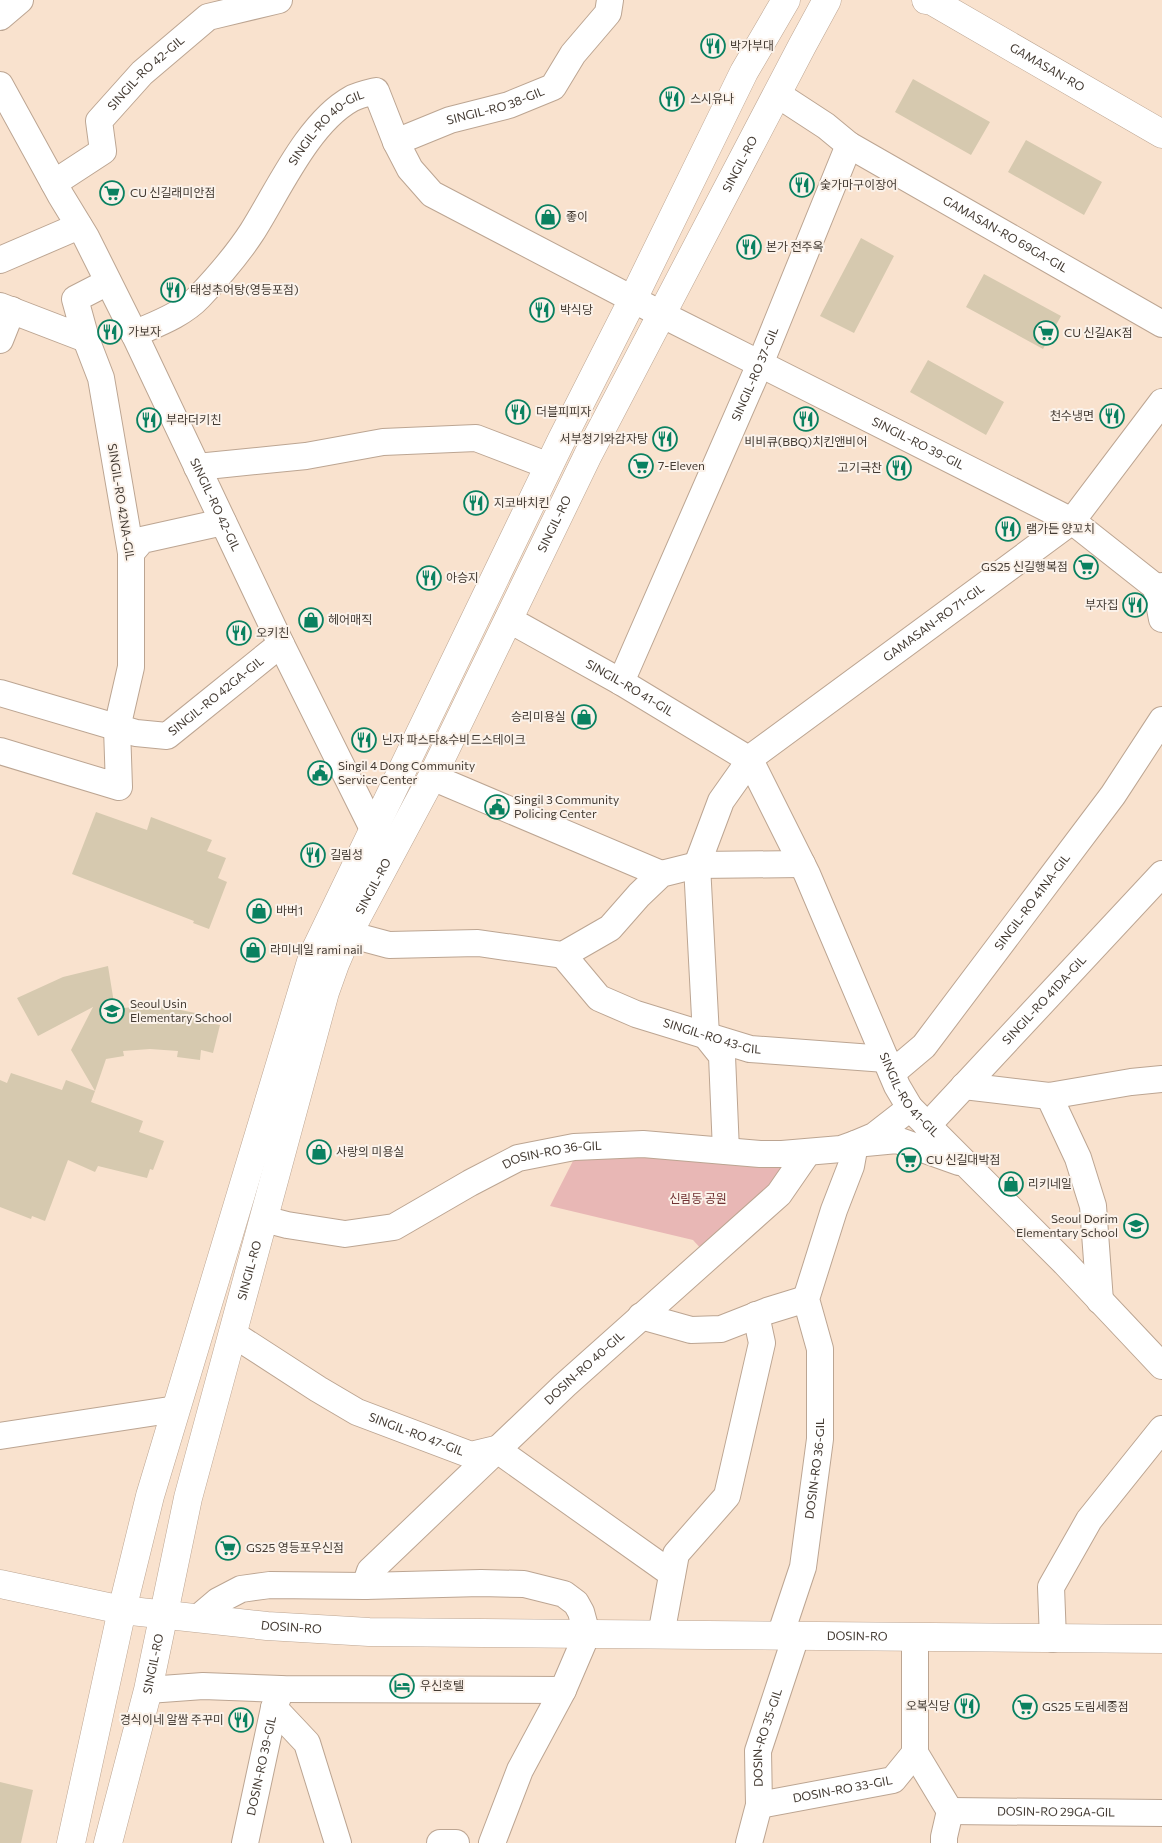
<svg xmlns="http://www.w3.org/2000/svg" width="1162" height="1843" viewBox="0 0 1162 1843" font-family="Commissioner,'Noto Sans KR',sans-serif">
<rect width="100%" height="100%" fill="#f9e2ce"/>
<path fill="#e8b7b5" d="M575,1157l222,2 -93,93 -11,-12 -143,-34z"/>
<path fill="#d6c9af" d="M913,79l77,43 -19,33 -76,-43z
M1026,140l76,42 -18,33 -76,-43z
M861,238l33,18 -40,77 -34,-17z
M984,274l77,42 -18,33 -77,-42z
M928,360l76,42 -18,33 -76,-43z
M96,812l51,18 4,-13 61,23 -5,11 19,7 -8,20 9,4 -18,47 -16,-6 1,-2 -122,-47z
M108,966l7,43 26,-3 25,1 44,9 -1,7 11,2 -7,28 -12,-3 -1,10 -23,-3 1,-6 -28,-2 -27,2 1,5 -18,3 -11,32 -24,-41 22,-43 -55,29 -21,-38 46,-21z
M11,1073l51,17 4,-10 29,11 -4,11 52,19 -4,11 25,9 -11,29 -3,-1 -3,9 -49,-12 -3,6 -27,-12 -23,61 -13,-5 -1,3 -31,-12v-127l7,3z
M0,1782l33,8 -12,53h-21z"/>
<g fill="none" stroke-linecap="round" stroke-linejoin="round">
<g stroke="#bca592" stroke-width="28">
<g id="minor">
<path d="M0,17l20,-17"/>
<path id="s1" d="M0,85l61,111 25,41 43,86 152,321 92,185"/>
<path id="s2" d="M396,142l54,-22 59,-15 44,-18 20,-33 35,-41 2,-13"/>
<path id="s3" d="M849,145l313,179"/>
<path id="s4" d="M54,183l49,-32 -4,-30 43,-48 66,-56 71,-17"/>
<path d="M0,260l79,-34"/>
<path d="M0,306l86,33 -11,-40 33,-17"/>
<path id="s5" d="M134,334c22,-10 48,-19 65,-37 19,-20 38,-42 53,-65 26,-41 56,-109 99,-133 7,-4 17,-6 25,-8l20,51 14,27 22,25 229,120 411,207 90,71"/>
<path d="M0,340l12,-30"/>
<path d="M197,467l109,-11 77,-14 93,-4 73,28"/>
<path d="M131,553l11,-13 81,-18"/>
<path d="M1162,586l-6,1 6,32"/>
<path id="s6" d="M508,619l113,63 129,78 57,114 90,212 13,22 155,155 97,103"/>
<path id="s7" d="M621,682l139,-318 89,-219 -23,-19 -49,-32"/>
<path id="s8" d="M0,693l136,40 31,3 114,-92"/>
<path d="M0,751l119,36 -2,-59 14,-61v-114l-30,-175 -15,-39"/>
<path d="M432,777l229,97"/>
<path d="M348,934l41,11 89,-2 85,12 47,-27 29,-33 22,-21 36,-9 105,-1"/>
<path id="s9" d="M563,955l36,43 37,16 114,35 136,10"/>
<path id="s10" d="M892,1073l32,-27 189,-251 49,-75"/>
<path d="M964,1086l85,10 82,-14 31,-3"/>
<path d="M1049,1096l29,62 15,48 7,95"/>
<path id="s11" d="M927,1126l235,-252"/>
<path id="s12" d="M726,1151l-4,-95 -16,-20 -9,-171 24,-64 29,-41 7,-7 315,-232 90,-119"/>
<path id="s13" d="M264,1219l23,6 58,9 49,-7 76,-44 48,-25 56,-11 69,-3 117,10h22l59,-5 14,-5 42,-4 62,22"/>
<path d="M641,1316l50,14 30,-1 46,-18 39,-12"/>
<path id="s14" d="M233,1334l85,55 39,23 114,43 25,-6 176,125"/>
<path d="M0,1436l176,-27"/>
<path id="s15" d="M365,1586l5,-15 195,-186 214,-191 29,-42"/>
<path d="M198,1618l20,-17 23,-12 29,-4 95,1 116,-3 43,1 40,10 12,9 5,9 6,22 -24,56 -43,80 -28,73"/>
<path d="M661,1635l15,-81 51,-58 35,-153 -6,-28"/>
<path id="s16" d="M780,1636l23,-69 17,-128v-90l-14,-50 28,-89 17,-44 4,-22 19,-8 36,-28"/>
<path d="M915,1638v115l35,58"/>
<path d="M1053,1639l-2,-52 38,-67 73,-91"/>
<path d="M148,1690l55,-4 78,3 282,1"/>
<path d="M274,1708l33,35 31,100"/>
<path id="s17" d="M759,1805l134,-25 22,-27"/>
<path id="s18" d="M950,1811l212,2"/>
<path id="s19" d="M245,1843l29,-135 7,-19"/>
<path d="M440,1843h16"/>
<path id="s20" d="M749,1843l10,-38 -1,-54 38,-115"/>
<path d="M944,1843v-6l6,-26"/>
</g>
</g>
<g stroke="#bca592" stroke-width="29">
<g id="secondary">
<path id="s21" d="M926,0l6,1 230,133"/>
<path id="s22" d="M0,1584l122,26 145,16 102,6 793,7"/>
<path d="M71,1843l51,-233 28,-114 163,-541 248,-514 72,-142 111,-227 42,-72"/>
<path id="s23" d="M108,1843l40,-153 40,-192 137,-506 10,-28 13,-30 84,-157 156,-322 214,-409 25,-46"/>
</g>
</g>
<use href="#minor" stroke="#fff" stroke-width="26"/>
<use href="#secondary" stroke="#fff" stroke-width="28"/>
</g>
<defs>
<g id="restaurant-ring" transform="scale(1.25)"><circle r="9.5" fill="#fbf2ea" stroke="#0a8160" stroke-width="1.5"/><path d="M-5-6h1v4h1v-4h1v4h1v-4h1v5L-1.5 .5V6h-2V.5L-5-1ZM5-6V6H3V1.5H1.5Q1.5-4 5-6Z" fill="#0a8160"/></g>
<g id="supermarket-ring" transform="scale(1.25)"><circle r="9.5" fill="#fbf2ea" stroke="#0a8160" stroke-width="1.5"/><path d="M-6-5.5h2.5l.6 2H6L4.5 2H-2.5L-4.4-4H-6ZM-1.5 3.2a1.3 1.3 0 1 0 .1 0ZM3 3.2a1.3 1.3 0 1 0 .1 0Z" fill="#0a8160"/></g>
<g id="shop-ring" transform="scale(1.25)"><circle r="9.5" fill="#fbf2ea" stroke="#0a8160" stroke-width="1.5"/><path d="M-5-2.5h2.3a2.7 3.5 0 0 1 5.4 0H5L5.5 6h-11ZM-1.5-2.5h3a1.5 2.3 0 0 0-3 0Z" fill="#0a8160"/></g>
<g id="civic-ring" transform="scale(1.25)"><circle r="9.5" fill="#fbf2ea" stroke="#0a8160" stroke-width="1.5"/><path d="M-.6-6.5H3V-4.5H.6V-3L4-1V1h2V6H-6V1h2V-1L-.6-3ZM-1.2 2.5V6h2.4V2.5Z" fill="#0a8160"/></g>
<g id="school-ring" transform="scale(1.25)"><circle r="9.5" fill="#fbf2ea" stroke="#0a8160" stroke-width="1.5"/><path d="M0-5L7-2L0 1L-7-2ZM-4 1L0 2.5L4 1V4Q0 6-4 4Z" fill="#0a8160"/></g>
<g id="hotel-ring" transform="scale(1.25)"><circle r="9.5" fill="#fbf2ea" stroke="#0a8160" stroke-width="1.5"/><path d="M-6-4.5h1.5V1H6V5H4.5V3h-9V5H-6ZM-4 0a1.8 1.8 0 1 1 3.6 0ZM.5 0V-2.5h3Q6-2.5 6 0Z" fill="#0a8160"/></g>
</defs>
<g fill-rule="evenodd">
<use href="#restaurant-ring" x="713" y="46"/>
<use href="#restaurant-ring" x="672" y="99"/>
<use href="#restaurant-ring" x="802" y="185"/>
<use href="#supermarket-ring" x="112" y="193"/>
<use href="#shop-ring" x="548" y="217"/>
<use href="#restaurant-ring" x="749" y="247"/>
<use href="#restaurant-ring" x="173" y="290"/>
<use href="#restaurant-ring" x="542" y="310"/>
<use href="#restaurant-ring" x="110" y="332"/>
<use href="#supermarket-ring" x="1046" y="333"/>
<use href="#restaurant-ring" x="518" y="412"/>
<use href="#restaurant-ring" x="1112" y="416"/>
<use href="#restaurant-ring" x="806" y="419"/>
<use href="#restaurant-ring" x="149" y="420"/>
<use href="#restaurant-ring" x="665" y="439"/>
<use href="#supermarket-ring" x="641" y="466"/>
<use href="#restaurant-ring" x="899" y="468"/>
<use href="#restaurant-ring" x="476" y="503"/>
<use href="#restaurant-ring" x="1008" y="529"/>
<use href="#supermarket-ring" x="1086" y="567"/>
<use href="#restaurant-ring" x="429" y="578"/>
<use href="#restaurant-ring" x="1135" y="605"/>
<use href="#shop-ring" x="311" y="620"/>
<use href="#restaurant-ring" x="239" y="633"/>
<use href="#shop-ring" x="584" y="717"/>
<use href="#restaurant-ring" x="364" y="740"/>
<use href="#civic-ring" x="320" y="773"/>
<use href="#civic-ring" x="497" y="807"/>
<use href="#restaurant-ring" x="313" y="855"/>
<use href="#shop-ring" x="259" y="911"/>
<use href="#shop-ring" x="253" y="950"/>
<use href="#school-ring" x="112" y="1011"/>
<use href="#shop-ring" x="319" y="1152"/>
<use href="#supermarket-ring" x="909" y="1160"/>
<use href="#shop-ring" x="1011" y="1184"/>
<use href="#school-ring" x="1136" y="1226"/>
<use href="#supermarket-ring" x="228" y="1548"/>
<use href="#hotel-ring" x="402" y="1686"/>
<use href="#restaurant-ring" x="967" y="1706"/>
<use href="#supermarket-ring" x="1025" y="1707"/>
<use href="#restaurant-ring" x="241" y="1720"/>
</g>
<g text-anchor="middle" stroke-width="4" stroke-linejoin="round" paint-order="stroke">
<g font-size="12" fill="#443b33" stroke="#fbf2ea" text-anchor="start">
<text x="730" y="50">박가부대</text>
<text x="690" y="103">스시유나</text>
<text x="820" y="189">숯가마구이장어</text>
<text x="130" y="197">CU 신길래미안점</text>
<text x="566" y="221">좋이</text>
<text x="766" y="251">본가 전주옥</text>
<text x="190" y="294">태성추어탕(영등포점)</text>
<text x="560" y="314">박식당</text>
<text x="128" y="336">가보자</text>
<text x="1064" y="337">CU 신길AK점</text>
<text x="536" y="416">더블피피자</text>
<text x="1094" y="420" text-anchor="end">천수냉면</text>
<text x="166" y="424">부라더키친</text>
<text x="648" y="443" text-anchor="end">서부청기와감자탕</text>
<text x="806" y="446" text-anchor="middle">비비큐(BBQ)치킨앤비어</text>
<text x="658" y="470">7-Eleven</text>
<text x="882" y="472" text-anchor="end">고기극찬</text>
<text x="494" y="507">지코바치킨</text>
<text x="1026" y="533">램가든 양꼬치</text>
<text x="1068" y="571" text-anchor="end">GS25 신길행복점</text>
<text x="446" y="582">아승지</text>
<text x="1118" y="609" text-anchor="end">부자집</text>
<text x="328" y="624">헤어매직</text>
<text x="256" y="637">오키친</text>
<text x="566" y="721" text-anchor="end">승리미용실</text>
<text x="382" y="744">닌자 파스타&amp;수비드스테이크</text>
<text x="338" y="770">Singil 4 Dong Community<tspan x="338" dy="14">Service Center</tspan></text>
<text x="514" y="804">Singil 3 Community<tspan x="514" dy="14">Policing Center</tspan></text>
<text x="330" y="859">길림성</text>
<text x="276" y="915">바버1</text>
<text x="270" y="954">라미네일 rami nail</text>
<text x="130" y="1008">Seoul Usin<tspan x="130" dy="14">Elementary School</tspan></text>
<text x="336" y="1156">사랑의 미용실</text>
<text x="926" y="1164">CU 신길대박점</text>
<text x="1028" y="1188">리키네일</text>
<text x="1118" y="1223" text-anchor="end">Seoul Dorim<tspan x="1118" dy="14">Elementary School</tspan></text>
<text x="246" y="1552">GS25 영등포우신점</text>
<text x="420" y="1690">우신호텔</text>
<text x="950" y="1710" text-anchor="end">오복식당</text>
<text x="1042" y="1711">GS25 도림세종점</text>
<text x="224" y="1724" text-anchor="end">경식이네 알쌈 주꾸미</text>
</g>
<g font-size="12" fill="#443b33" stroke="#fbf2ea">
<text dy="4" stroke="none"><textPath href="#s21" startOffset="139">GAMASAN-RO</textPath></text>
<text dy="4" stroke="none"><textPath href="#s4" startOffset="156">SINGIL-RO 42-GIL</textPath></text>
<text dy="4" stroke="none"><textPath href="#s2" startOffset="106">SINGIL-RO 38-GIL</textPath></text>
<text dy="4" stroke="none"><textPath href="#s5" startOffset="289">SINGIL-RO 40-GIL</textPath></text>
<text dy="4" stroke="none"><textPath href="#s23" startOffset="1805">SINGIL-RO</textPath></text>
<text dy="4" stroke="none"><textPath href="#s3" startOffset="180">GAMASAN-RO 69GA-GIL</textPath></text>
<text dy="4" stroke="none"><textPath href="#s7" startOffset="336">SINGIL-RO 37-GIL</textPath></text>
<text dy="4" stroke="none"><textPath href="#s5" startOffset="1018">SINGIL-RO 39-GIL</textPath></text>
<text transform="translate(121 502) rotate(81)" y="4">SINGIL-RO 42NA-GIL</text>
<text dy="4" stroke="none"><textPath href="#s1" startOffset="472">SINGIL-RO 42-GIL</textPath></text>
<text dy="4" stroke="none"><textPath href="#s23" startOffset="1400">SINGIL-RO</textPath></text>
<text dy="4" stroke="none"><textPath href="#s12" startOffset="640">GAMASAN-RO 71-GIL</textPath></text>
<text dy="4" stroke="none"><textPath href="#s6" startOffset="140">SINGIL-RO 41-GIL</textPath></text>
<text dy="4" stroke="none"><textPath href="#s8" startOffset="236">SINGIL-RO 42GA-GIL</textPath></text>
<text dy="4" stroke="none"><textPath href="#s23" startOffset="995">SINGIL-RO</textPath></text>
<text dy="4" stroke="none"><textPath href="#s10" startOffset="222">SINGIL-RO 41NA-GIL</textPath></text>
<text dy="4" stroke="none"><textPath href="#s11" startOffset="172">SINGIL-RO 41DA-GIL</textPath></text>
<text dy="4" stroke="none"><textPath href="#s9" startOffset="176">SINGIL-RO 43-GIL</textPath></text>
<text dy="4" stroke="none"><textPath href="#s6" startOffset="652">SINGIL-RO 41-GIL</textPath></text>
<text dy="4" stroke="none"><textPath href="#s13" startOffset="308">DOSIN-RO 36-GIL</textPath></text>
<text dy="4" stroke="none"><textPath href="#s23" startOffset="590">SINGIL-RO</textPath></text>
<text dy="4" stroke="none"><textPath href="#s15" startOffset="311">DOSIN-RO 40-GIL</textPath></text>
<text dy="4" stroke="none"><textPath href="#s14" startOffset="210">SINGIL-RO 47-GIL</textPath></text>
<text dy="4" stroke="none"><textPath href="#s16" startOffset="172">DOSIN-RO 36-GIL</textPath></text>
<text dy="4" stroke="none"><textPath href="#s22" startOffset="295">DOSIN-RO</textPath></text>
<text dy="4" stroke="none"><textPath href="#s22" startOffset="861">DOSIN-RO</textPath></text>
<text dy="4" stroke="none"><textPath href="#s23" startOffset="185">SINGIL-RO</textPath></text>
<text dy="4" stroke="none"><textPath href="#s20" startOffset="108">DOSIN-RO 35-GIL</textPath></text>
<text dy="4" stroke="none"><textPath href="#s19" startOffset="79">DOSIN-RO 39-GIL</textPath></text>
<text dy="4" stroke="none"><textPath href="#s17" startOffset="85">DOSIN-RO 33-GIL</textPath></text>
<text dy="4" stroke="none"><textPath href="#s18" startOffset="106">DOSIN-RO 29GA-GIL</textPath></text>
</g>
<g font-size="12" fill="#703132" stroke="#fbf2ea">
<text x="698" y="1203">신림동 공원</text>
</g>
</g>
</svg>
